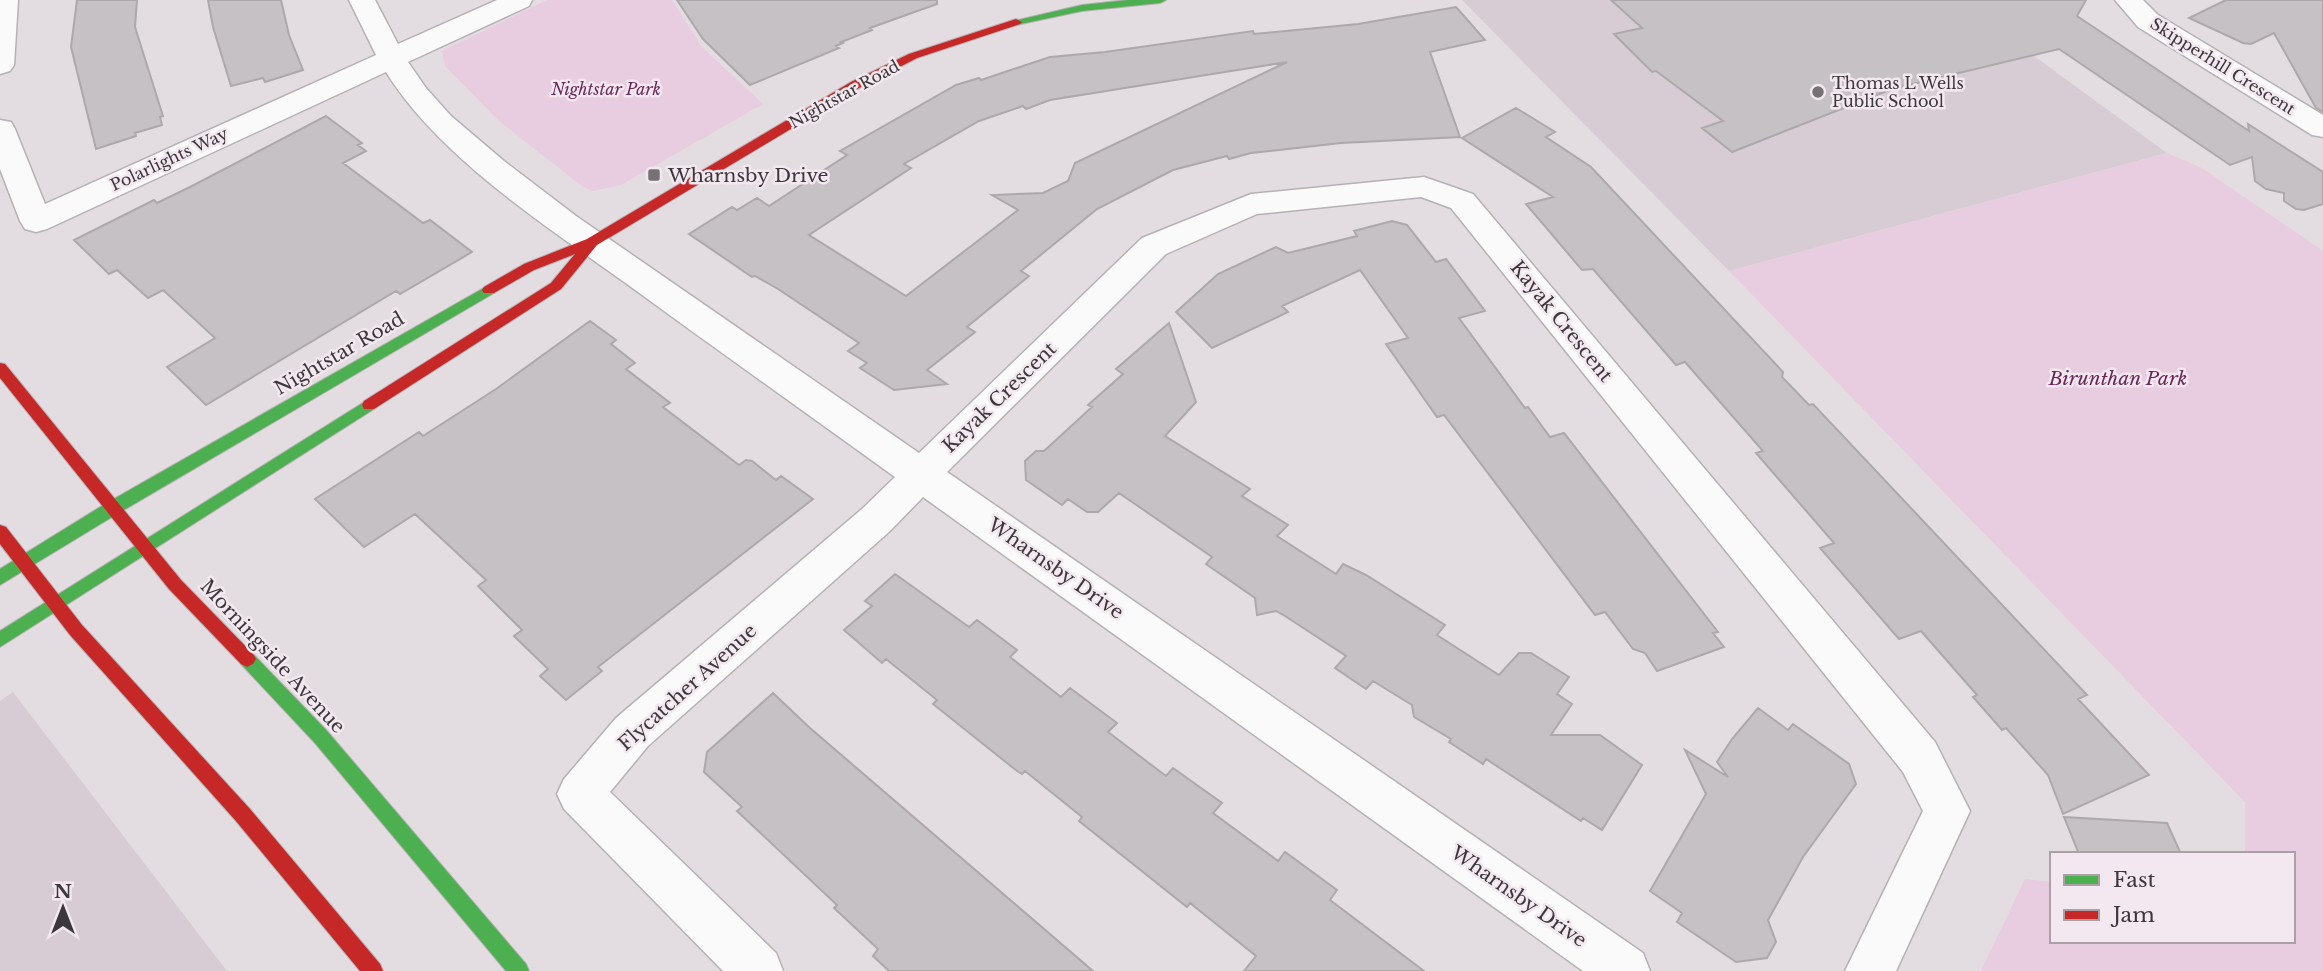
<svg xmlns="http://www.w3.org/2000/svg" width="2323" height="971" viewBox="0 0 2323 971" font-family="'Libre Baskerville',serif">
<rect width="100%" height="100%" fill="#e3dde1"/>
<path fill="#d8ccd4" d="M1462,0h509l29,31 167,122 -438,118z
M13,692l214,279h-227v-270z"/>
<path fill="#e8ccdf" d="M547,0h125l30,47 61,57 -142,81 -28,6 -10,-4 -85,-67 -53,-54 -3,-15z
M2167,153l35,15 121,83v720h-342l44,-92 27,3v59h241v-87h-48v-52l-516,-531z"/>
<path fill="#c5c1c4" stroke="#aca8ab" stroke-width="2" fill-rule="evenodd" d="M77,0h60l-2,27 28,89 -3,1 2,8 -27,8 1,3 -40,13 -25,-102z
M208,0h73l8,35 14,35 -38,12 -2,-4 -32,8 -18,-59z
M677,0h260v4l-67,24 2,2 -31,12 2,1 -7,3 3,2 -89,37 -47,-46z
M1611,0h475l-9,16 172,115 -1,-7 75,48v32l-19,6 -8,-1 -12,-8v-8l-18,-4 -11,-8 -3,-24 -22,8 -171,-116 -167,40 -160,63 -30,-24 21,-7 -67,-50 -4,1 -38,-38 28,-6z
M2226,0h97v112l-7,-4 -42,-75 -23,11 -8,-1 -54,-25z
M1456,7l29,33 -55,12 30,85 -119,6 -90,10 -22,6 -2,-3 -54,14 -76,39 -76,62 8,5 -62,51 8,5 -48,38 20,14 -53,6 -34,-22 7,-5 -19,-12 11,-8 -81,-54 -23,-13 -3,1 -63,-43 43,-27 5,3 20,-12 12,8 78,-51 -7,-4 116,-66 23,-7 2,2 69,-23 55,-5 148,-21 1,3 104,-10zM1287,62l-212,101 -7,18 -25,12 -51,2 26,15 -112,86 -97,-61 102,-67 -7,-4 75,-43 44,-15 3,3 24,-9z
M1516,108l39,24 -9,5 45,30 192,205 -1,5 27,28 4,-1 274,291 -9,4 71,76 -86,39 -15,-39 -42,-47 -4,2 -29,-33 4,-2 -56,-64 -22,8 -79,-91 14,-5 -78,-90 7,-2 -78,-89 -9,3 -83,-96 -11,1 -56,-66 27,-7 -91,-59z
M326,116l36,27 -4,2 8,6 -23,12 80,60 7,-3 42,32 -72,42 -4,-3 -190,114 -39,-38 48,-29 -52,-48 -15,8 -31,-28 -8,4 -35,-34 80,-40 3,3 33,-16z
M1392,221l15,4 29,37 10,-3 39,52 -26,7 66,90 3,-1 22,30 14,-4 154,199 -5,1 11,14 -67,24 -12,-18 -12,-4 -28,-37 -10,3 -151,-200 -7,2 -51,-73 22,-6 -48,-68 -78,36 6,6 -76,36 -36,-36 42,-38 58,-27 12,6 69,-17 -3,-5z
M590,321l26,19 -5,4 24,19 -9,6 44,34 -7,4 76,58 7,-5 6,1 24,19 5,-4 32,23 -215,168 4,4 -36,29 -26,-24 8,-7 -34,-33 8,-6 -44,-44 8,-6 -71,-66 -51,33 -49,-48 104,-67 4,4 73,-47z
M1169,323l27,79 -31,34 85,53 -8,7 46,29 -11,11 59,38 7,-10 23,11 79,50 -8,10 62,40 20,-22h12l38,24 -12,17 15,10 -21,31h49l42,30 -40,65 -19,-12 -2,3 -95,-62 -3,5 -34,-22 2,-3 -37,-22 -2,-12 -39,-24 -7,8 -31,-21 11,-12 -61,-40 -9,-5 -19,4 -2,-17 -49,-34 6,-7 -93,-64 -21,19h-11l-19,-13 -6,6 -36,-25 -1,-19 11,-10h8l48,-44 -4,-2 35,-31 -7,-5z
M895,574l74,53 8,-7 40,30 -7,7 51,40 9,-9 47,35 -9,9 58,44 7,-8 49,35 -9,10 65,48 7,-9 52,38 -7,10 94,71h-180l12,-15 -66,-53 -3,4 -108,-86 3,-4 -57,-46 -3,3 -5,-3 -84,-67 4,-4 -51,-41 -4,4 -38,-33 28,-24 -7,-5z
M773,693l37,35 283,243h-204l-16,-15 5,-7 -44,-41 3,-3 -100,-94 5,-4 -38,-35 3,-20z
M1758,708l30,22 5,-6 56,40 7,20 -53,73 -35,63 8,22 -9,16 -31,4 -59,-40 5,-9 -32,-22 56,-97 -21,-44 43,27 -11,-15 15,-23z
M2064,817l103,6 14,31h-102z"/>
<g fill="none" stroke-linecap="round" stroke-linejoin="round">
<g stroke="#b6b1b4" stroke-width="3">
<path id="street" d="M0,0h18l-4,65 -4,6 -10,3z
M349,0h26l23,44 99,-44h35l-3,6 -121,56 18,26 25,28 53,45 72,55 343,237 223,-215 109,-44 173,-17 49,17 462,548 35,69 -74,160h-51l78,-160 -20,-39 -452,-564 -30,-11 -164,17 -91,40 -219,218 696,481 7,18h-67l-660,-474 -33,34 -242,215 -38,46 166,161 7,18h-60l-159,-162 -7,-15 7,-15 52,-61 246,-209 33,-32c-89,-64 -179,-128 -268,-193 -81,-58 -188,-127 -241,-212l-339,157 -11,3 -11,-3 -5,-8 -20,-52v-49l11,2 4,7 30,75 331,-149z
M2115,0h28l15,15 165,100v22l-11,-2 -174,-108z"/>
</g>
<g stroke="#b6b1b4" stroke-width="2">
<path id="fast" d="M1128,0h38l-6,3 -78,8 -66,14 -6,-3 72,-17z
M489,285l5,2 2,3 -2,3 -377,221 -117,71v-16l105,-65z
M369,399l7,6 -2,4 -374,238v-16z
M247,651l6,3 74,77 199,233 3,7h-23l-191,-228 -74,-79 -3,-5 3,-5z"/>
</g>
<g stroke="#b6b1b4" stroke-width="2">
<path id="jam" d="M1016,19l6,3 -2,2 -103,34 -58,30 -262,157 -36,44 -187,120h-10l-2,-4 2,-4 187,-118 24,-29 -41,16 -40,23h-10l-2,-3 2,-3 40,-23 63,-25 264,-157 58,-28z
M0,363l5,1 176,216 72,74 3,5 -3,5 -6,3 -6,-3 -72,-75 -169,-211z
M0,525l6,2 76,98 168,184 130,155 3,7h-23l-124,-150 -166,-186 -70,-91z"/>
</g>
<use href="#street" fill="#fbfafa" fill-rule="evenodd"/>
<use href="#fast" fill="#4caf50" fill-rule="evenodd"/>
<use href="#jam" fill="#c62828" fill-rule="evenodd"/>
</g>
<g fill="#767174" stroke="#f3e8ef" stroke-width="2.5">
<circle cx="1818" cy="92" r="7"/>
<rect x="647" y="168" width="14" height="14" rx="3.5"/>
</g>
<g text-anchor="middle" stroke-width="5" stroke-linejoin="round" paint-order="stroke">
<g font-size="16" fill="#3b373a" stroke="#f3e8ef">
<text transform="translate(2223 66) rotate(32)" y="6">Skipperhill Crescent</text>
<text transform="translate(844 94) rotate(-29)" y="6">Nightstar Road</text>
<text transform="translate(169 159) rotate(-25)" y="6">Polarlights Way</text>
</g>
<g font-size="16" fill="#3b373a" stroke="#f3e8ef" text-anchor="start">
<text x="1832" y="89">Thomas L Wells<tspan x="1832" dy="18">Public School</tspan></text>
</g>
<g font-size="16" font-style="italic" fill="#6b265a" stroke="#f3e8ef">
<text x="606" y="95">Nightstar Park</text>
</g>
<g font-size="19" fill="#3b373a" stroke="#f3e8ef" text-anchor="start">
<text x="668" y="182">Wharnsby Drive</text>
</g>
<g font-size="19" fill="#3b373a" stroke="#f3e8ef">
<text transform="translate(1562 321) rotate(51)" y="7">Kayak Crescent</text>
<text transform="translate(339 353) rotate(-30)" y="7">Nightstar Road</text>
<text transform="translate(999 397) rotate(-44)" y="7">Kayak Crescent</text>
<text transform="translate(1056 568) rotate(35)" y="7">Wharnsby Drive</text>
<text transform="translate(273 656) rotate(47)" y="7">Morningside Avenue</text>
<text transform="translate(687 687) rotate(-42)" y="7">Flycatcher Avenue</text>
<text transform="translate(1519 896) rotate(35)" y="7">Wharnsby Drive</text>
</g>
<g font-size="19" font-style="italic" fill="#6b265a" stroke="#f3e8ef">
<text x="2118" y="385">Birunthan Park</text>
</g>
</g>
<rect x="2050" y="852" width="245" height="91" fill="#f3e8ef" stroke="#a9a1a7" stroke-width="2"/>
<rect x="2064" y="875" width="35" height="10" fill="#4caf50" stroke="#a9a1a7" stroke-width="2"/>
<text x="2113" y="887" font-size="21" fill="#3b373a">Fast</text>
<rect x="2064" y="910" width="35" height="10" fill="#c62828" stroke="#a9a1a7" stroke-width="2"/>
<text x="2113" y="922" font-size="21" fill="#3b373a">Jam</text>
<g transform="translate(63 908)" stroke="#f3e8ef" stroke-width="5" paint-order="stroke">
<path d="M0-5L12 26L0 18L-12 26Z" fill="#3b373a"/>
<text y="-10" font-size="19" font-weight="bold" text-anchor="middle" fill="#3b373a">N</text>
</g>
</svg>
